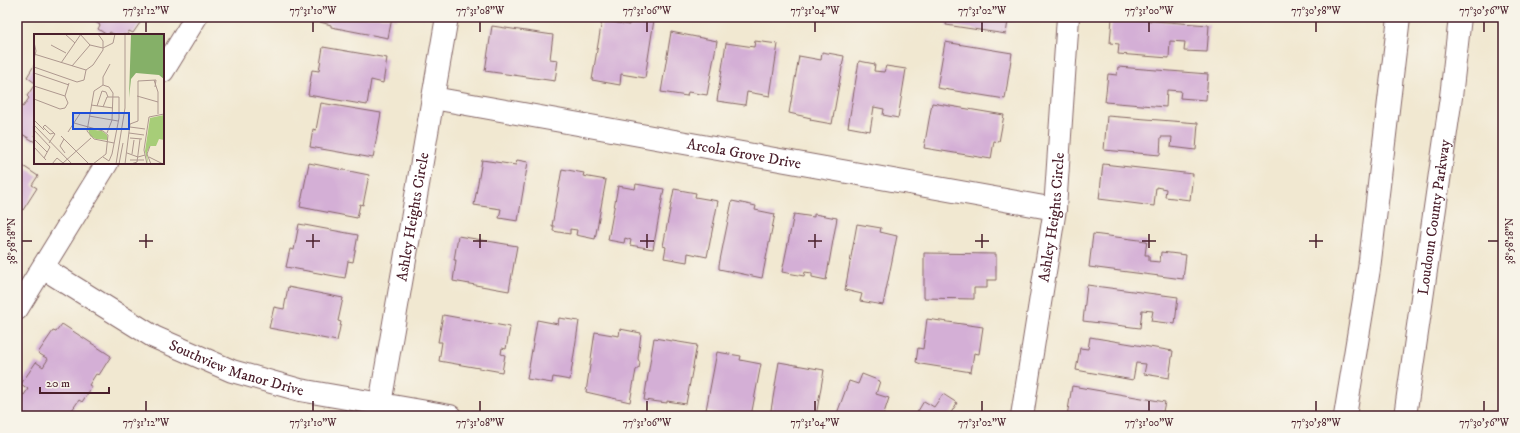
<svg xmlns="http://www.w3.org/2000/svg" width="1520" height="433" viewBox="0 0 1520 433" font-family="'IM FELL DW Pica',serif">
<rect width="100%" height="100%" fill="#f7f3e8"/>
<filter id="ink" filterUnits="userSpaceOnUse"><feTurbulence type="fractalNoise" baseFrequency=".025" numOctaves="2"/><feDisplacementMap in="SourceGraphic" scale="8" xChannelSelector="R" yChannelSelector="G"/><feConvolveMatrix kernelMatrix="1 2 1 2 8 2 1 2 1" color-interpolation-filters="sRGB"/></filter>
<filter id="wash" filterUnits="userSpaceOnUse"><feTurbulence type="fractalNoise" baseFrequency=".012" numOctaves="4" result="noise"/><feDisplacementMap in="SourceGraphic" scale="16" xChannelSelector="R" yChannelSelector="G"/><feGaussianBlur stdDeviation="0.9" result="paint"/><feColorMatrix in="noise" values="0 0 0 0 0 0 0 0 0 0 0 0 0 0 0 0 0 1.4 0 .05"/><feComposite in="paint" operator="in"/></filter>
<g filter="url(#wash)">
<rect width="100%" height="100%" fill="#f1e8d1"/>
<g id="blocks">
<path fill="#d4afd6" d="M92,17h52l-11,16 -4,-2 -2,4h-12l-5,-3 -3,3 -9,-6 2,-4 -9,-6z
M321,17h76l-1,2 -4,-1 -4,20 -57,-11v-2l-11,-3z
M630,17l24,3 -9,58 -24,-4 -1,11 -28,-5 10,-60 27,5z
M948,17h66v5l-6,-1 -2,13 -60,-9z
M1112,18l97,7 -2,27 -23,-1 1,-9 -15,-1 -1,17 -51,-4 1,-10 -9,-1z
M492,26l61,9 -3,24 8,1 -3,21 -70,-10z
M671,32l46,9 -10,54 -19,-3 -1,4 -26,-4z
M755,41l23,3 -8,52 -23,-4 -2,13 -28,-4 9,-58 28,4z
M945,42l67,11 -7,46 -68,-11z
M323,47l64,11 -4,25 -12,-3 -4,25 -59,-10 4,-25 7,1z
M822,52l22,4 -12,68 -22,-4 1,-2 -22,-5 10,-57 22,4z
M859,61l16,3 -1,7 10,1 2,-6 20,3 -8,49 -15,-3 1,-6 -10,-2 -4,24 -22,-4z
M35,64v19l-8,-6z
M1118,67l90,7 -2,26 -26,-2 1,-7 -14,-1 -1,17 -61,-5 3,-28 9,1z
M35,84v58l-18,-11v-23l2,-3 4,2 6,-9 -2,-2z
M321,103l60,10 -8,45 -63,-11 3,-18 3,1z
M932,103l72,12 -5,27 -5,-1 -3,18 -67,-11z
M1107,116l91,7 -2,27 -25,-3 1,-10h-11l-1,18 -56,-5z
M482,160l34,5 1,-5 11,2 -10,59 -19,-3 2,-9 -27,-4z
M17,162l21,14 -6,9 5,3 -14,22 -6,-4z
M309,163l60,12 -6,30 -3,-1 -3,14 -57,-11z
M1103,164l90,10 -3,26 -25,-3 1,-8 -10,-2 -2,19 -55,-7z
M562,169l22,4 -1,3 23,4 -11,59 -19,-4 1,-5 -7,-1v5l-17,-3 1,-5h-2z
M636,184l28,5 -11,60 -23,-4 1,-5 -6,-2 -1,5 -16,-3 10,-54 17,3z
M674,189l22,4 -1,4 23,4 -11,56 -19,-4 -1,9 -23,-4 2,-11 -3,-1z
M732,201l24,5 -1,4 20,4 -13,64 -43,-9v-4z
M794,214l20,3v-3l23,4 -11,62 -14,-3v-4l-7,-1 -1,4 -22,-4z
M299,224l59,11 -5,27 -5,-1 -3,17 -59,-11 4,-18 4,1z
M857,224l24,4 -1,4 17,4 -14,69 -23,-4 2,-7 -17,-4z
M1093,234l54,7 -2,14h4v6l11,1 1,-10 25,3 -3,24 -94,-12z
M458,236l59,10 -8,45 -56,-10 3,-21h-2z
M924,253l72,1v26h-9v8h-13v11l-50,-1z
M1087,285l91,12 -3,27 -24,-3 2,-10 -11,-1 -2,18 -57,-7z
M288,287l55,11 -5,23 3,1 -4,19 -68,-13 5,-21 10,2z
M443,315l67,12 -4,22 -4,-1 -1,6 4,1 -3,17 -63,-11 3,-19h-4z
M559,318l20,3 -9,59 -17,-3 -1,6 -25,-4 10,-59 21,4z
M927,319l56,8 -4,27 -5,-1 -3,19 -50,-8 -5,-2 2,-14 5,1z
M62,324l49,32 -12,19 -3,-1 -7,11 3,2 -10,15 -3,-2 -9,13 3,3h-56v-25l7,4 4,-6 -7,-5 15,-22 7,5 5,-8 -10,-6 15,-22 3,1z
M620,329l21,4 -3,26 2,4 -1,5 -3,2 -6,32 -44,-10 9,-60 24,4z
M1090,337l83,14 -4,27 -25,-4 2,-10 -10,-1 -3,17 -57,-10 4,-22 8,1z
M654,338l43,7 -11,59 -19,-3v2l-23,-3z
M717,352l24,4 -1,4 21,4 -10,52h-23l-22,-6z
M779,362l45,8 -8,46h-46z
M862,374l18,7 -4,13 13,4 -6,18h-47l13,-35 9,3z
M1072,386l93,16 -3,14 -35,-2v2h-60z
M943,394l14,9 -8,13h-34l9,-15 10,6z"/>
</g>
</g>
<g filter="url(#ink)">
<use href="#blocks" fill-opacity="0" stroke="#846565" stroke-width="1"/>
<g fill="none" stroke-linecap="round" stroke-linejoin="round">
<g stroke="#846565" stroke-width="24">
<g id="minor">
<path d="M163,71l33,-54"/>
<path id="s1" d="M433,98l622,111"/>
<path id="s2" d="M43,268l111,69 78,34 68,19 150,26"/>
<path d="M17,309l90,-146"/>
<path id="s3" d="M381,416l-1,-12 67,-387"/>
<path id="s4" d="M1022,416l33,-207 13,-192"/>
</g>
</g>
<g stroke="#846565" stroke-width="24">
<g id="major">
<path d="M1345,416l24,-147 30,-252"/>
<path id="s5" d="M1405,416l46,-319 9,-80"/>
</g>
</g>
<use href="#minor" stroke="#fff" stroke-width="22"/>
<use href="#major" stroke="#fff" stroke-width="22"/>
</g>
</g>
<path fill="none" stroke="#4a1f2b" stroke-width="1.5" d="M146,22v10M313,22v10M480,22v10M647,22v10M815,22v10M982,22v10M1149,22v10M1316,22v10M1484,22v10M146,234v14M313,234v14M480,234v14M647,234v14M815,234v14M982,234v14M1149,234v14M1316,234v14M22,241h10M139,241h14M306,241h14M473,241h14M640,241h14M808,241h14M975,241h14M1142,241h14M1309,241h14M1488,241h10M146,401v10M313,401v10M480,401v10M647,401v10M815,401v10M982,401v10M1149,401v10M1316,401v10M1484,401v10"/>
<g text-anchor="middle" stroke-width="3" stroke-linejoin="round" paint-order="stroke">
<g font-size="15" fill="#4a1f2b" stroke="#f7f3e8">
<text dy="5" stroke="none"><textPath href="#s1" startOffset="316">Arcola Grove Drive</textPath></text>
<text dy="5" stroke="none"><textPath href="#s3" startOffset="202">Ashley Heights Circle</textPath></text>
<text dy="5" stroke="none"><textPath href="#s4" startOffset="201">Ashley Heights Circle</textPath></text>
<text dy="5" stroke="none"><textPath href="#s5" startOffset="201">Loudoun County Parkway</textPath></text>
<text dy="5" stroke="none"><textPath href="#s2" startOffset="219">Southview Manor Drive</textPath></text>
</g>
</g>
<g transform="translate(34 34)">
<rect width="130" height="130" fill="#f1e8d1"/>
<path d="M130,81v25l-10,-2 5,1 -3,7h-6l-3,6 1,12 -3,-13 5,-33zM54,95l14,2 5,4 1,5 -12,-1 -6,-3z" fill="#a7cd78"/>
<path d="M97,0h33v53v-8l-5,-4 -23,-2 -5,6 -2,19z" fill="#85b068"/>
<path fill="none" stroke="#ae988f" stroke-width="1" d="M31,0l10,9M46,0l10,11 13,3 10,-5 2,-9M0,8l2,9 -2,8M17,11l15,8M0,20l52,16 7,-5 10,-15v-9l-5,-7M27,29l20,-29M38,32l18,-21M0,33l43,15 7,-2 2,-10M0,39l35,12M120,46l4,12v22M69,51v-8l7,-13M0,52l31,10 3,7 -3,5 -5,1 -26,-10M31,62l4,-13M103,62l21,6M57,71l22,3M63,72l5,-15 4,1 2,5M55,82l29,5M0,86l10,10M104,87v-40l18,-1 -1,7M40,89l29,8 5,4 -2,19 -13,10M0,91l38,39M96,93l15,2M0,96l16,17 -6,11M34,98l13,-20M73,99l5,-13 1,-27 -4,-6 -6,-2 -9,6 -7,40 7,8 20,4M95,99l15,2M27,102l28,28M96,104l12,1M0,105l13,13M30,105l-4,7 5,7M15,109l6,-9 -1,-1 -9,-8 -2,2 7,7 4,-1M116,112l-3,8 4,10M0,113l12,13M93,119l11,4 7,-2M98,120l2,-14M69,123l6,4 3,-7 7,-36v-21h-12l-4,10M115,123l14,7M96,126h14M29,129l28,-25M18,130l5,-6 6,5M82,130l9,-56v-74M85,130l4,-21M91,130l5,-40 8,-3M97,130l6,-2 3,-23M113,130l-3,-14 5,-33 15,-3"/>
<path fill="#1d4ed8" fill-opacity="0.15" stroke="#1d4ed8" stroke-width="2" d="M39,79h56v16h-56z"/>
<rect width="130" height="130" fill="none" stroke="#4a1f2b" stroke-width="2"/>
</g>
<rect width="1520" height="433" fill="none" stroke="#f7f3e8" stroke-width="44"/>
<path d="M40 387v6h69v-6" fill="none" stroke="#4a1f2b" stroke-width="2"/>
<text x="46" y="387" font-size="12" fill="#4a1f2b" stroke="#f7f3e8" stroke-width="3" paint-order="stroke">20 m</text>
<rect x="22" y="22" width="1476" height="389" fill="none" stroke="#4a1f2b" stroke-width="1.5"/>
<g font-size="10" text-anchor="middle" fill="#4a1f2b">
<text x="146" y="14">77°31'12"W</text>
<text x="313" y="14">77°31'10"W</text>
<text x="480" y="14">77°31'08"W</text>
<text x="647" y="14">77°31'06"W</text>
<text x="815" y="14">77°31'04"W</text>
<text x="982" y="14">77°31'02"W</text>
<text x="1149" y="14">77°31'00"W</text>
<text x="1316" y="14">77°30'58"W</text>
<text x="1484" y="14">77°30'56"W</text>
<text transform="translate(11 241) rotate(-90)" y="4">38°58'18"N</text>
<text transform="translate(1509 241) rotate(-90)" y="4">38°58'18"N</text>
<text x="146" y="426">77°31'12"W</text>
<text x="313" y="426">77°31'10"W</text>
<text x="480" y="426">77°31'08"W</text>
<text x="647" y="426">77°31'06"W</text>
<text x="815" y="426">77°31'04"W</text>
<text x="982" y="426">77°31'02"W</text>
<text x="1149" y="426">77°31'00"W</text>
<text x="1316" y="426">77°30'58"W</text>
<text x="1484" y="426">77°30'56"W</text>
</g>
</svg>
